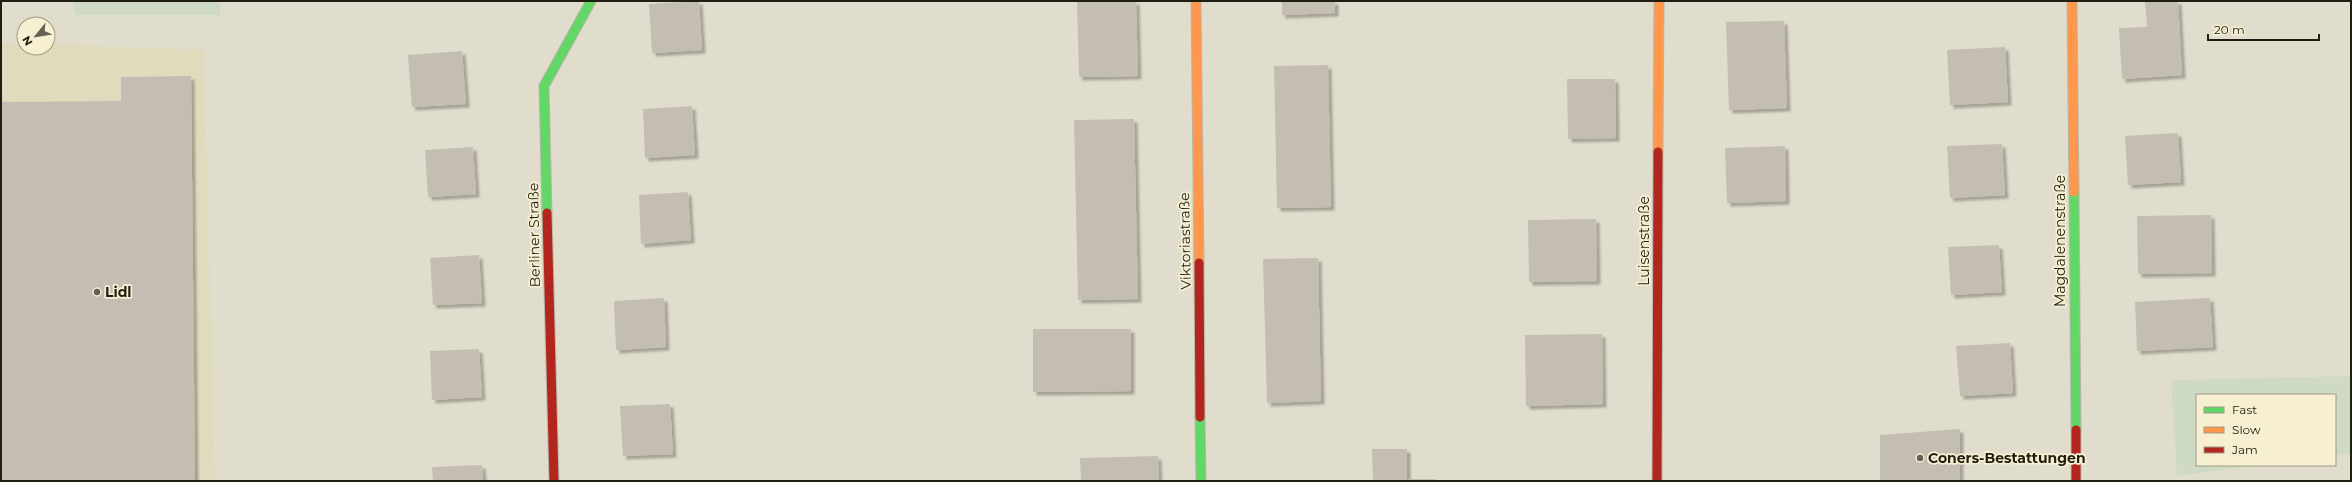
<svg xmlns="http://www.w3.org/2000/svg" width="2352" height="482" viewBox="0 0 2352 482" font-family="Montserrat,sans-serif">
<defs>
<filter id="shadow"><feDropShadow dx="3.5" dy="3.5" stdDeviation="1" flood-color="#0004"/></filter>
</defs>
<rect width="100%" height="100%" fill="#e1ddcc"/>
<path fill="#e1dbbe" d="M1,43l23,1v4h24v-4l156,6 11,431h-214z"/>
<path fill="#cedac3" d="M74,1h146v14h-146z
M2351,376v77l-16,2v-60h-138v70h62l-82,11 -6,-96z"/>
<path fill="#c4beb2" filter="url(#shadow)" d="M699,1l3,49 -50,3 -3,-49z
M1077,1h59l2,75 -59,1z
M1282,1h53v12l-53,2z
M2145,1h33l4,74 -60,4 -3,-51 28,-1z
M1784,21l3,87 -58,2 -3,-88z
M2005,47l3,55 -58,3 -3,-55z
M462,51l4,53 -54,3 -4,-52z
M1328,65l3,142 -54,1 -3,-142z
M191,76l4,405h-194v-379l120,-1v-24z
M1567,79h48l1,59 -48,1z
M692,106l3,49 -50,3 -2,-49z
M1134,119l4,180 -60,1 -4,-180z
M2178,133l3,49 -53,3 -3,-49z
M2002,144l3,51 -55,3 -3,-52z
M1785,146l1,55 -59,2 -2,-55z
M473,147l3,47 -48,3 -3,-47z
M688,192l3,48 -50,4 -2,-49z
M2211,215l1,58 -74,1 -1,-58z
M1596,219l1,62 -68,1 -1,-62z
M1999,245l3,47 -51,3 -3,-48z
M479,255l3,48 -49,2 -3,-47z
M1318,258l3,143 -54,2 -4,-144z
M664,298l2,49 -50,3 -2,-49z
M2210,298l3,49 -76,4 -2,-49z
M1033,329h98v62l-98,1z
M1602,334l1,70 -77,2 -1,-71z
M2010,343l3,50 -53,3 -4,-50z
M479,349l3,48 -50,3 -2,-49z
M670,404l3,50 -50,2 -3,-50z
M1960,429v52h-80v-46z
M1372,449h35v30h28v2h-62z
M1158,456l1,25h-78l-1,-23z
M482,465l1,16h-50l-1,-14z"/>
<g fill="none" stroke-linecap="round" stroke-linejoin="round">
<g stroke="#b9b6a9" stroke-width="11">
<path id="fast" d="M2074,192l2,238
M547,213l-3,-127 47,-85
M1200,417l1,64"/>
</g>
<g stroke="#b9b6a9" stroke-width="11">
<path id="slow" d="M1196,1l3,262
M2072,1l2,191
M1658,152l1,-151"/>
</g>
<g stroke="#b9b6a9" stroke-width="11">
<path id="jam" d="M547,213l7,268
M1199,263l1,154
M2076,430v51
M1657,481l1,-329"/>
</g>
<use href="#fast" stroke="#63d668" stroke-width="9"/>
<use href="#slow" stroke="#ff974d" stroke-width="9"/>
<use href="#jam" stroke="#b3261e" stroke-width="9"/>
</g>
<g fill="#646053" stroke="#f6efd1" stroke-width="1.5">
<circle cx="97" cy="292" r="4"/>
<circle cx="1920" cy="458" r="4"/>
</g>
<g text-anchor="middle" stroke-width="3.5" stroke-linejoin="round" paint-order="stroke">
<g font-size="14" fill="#201d12" stroke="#f6efd1">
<text transform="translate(534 235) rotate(-91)" y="5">Berliner Straße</text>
<text transform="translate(1185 241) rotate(-91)" y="5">Viktoriastraße</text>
<text transform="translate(1644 241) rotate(-90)" y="5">Luisenstraße</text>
<text transform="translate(2060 241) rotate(-90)" y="5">Magdalenenstraße</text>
</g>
<g font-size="14" font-weight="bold" fill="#201d12" stroke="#f6efd1" text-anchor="start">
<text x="105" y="297">Lidl</text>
<text x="1928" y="463">Coners-Bestattungen</text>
</g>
</g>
<rect width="2352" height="482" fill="none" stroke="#201d12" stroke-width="4"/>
<rect x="2196" y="394" width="140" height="72" fill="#f6efd1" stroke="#a09b85"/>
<rect x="2204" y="407" width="20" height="6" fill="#63d668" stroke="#a09b85"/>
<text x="2232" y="414" font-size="12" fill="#201d12">Fast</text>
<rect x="2204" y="427" width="20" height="6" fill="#ff974d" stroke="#a09b85"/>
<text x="2232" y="434" font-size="12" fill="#201d12">Slow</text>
<rect x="2204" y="447" width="20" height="6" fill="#b3261e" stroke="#a09b85"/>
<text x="2232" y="454" font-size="12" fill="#201d12">Jam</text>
<g transform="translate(36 36) rotate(240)"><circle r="19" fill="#f6efd1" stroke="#a09b85"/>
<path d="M0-3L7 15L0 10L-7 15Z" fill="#646053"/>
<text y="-6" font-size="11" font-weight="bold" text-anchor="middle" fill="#201d12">N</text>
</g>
<path d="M2208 34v6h111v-6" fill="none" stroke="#201d12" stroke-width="2"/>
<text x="2214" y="34" font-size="12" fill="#201d12" stroke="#f6efd1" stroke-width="3" paint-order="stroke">20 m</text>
</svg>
